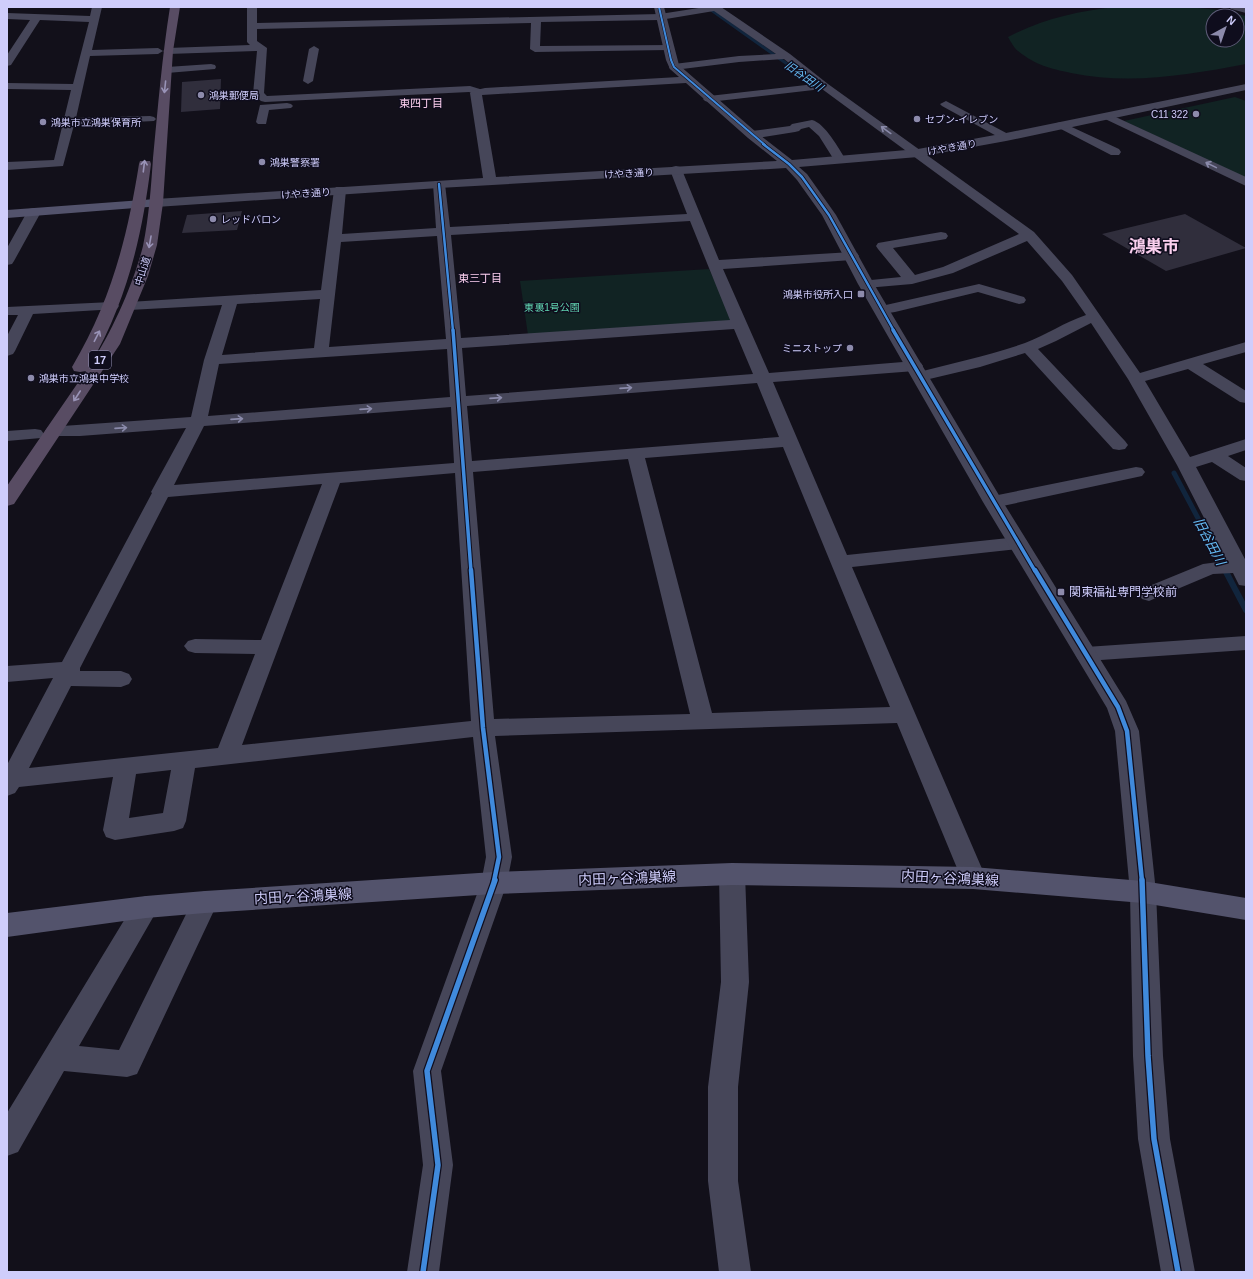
<svg xmlns="http://www.w3.org/2000/svg" width="1253" height="1279" viewBox="0 0 1253 1279" font-family="Helvetica,'Noto Sans JP',sans-serif">
<rect width="100%" height="100%" fill="#12101a"/>
<path fill="#112323" fill-rule="evenodd" d="M1116,7c44,0 88,-3 130,9v48c-58,11 -116,21 -175,9 -22,-5 -34,-7 -53,-22 -4,-3 -7,-9 -10,-14 34,-18 70,-26 108,-30zM1213,16h24v24h-24z
M1235,97l11,4v77l-122,-57z
M709,269l23,49 -4,3 -200,14 -8,-54z"/>
<g fill="none" stroke-linecap="round" stroke-linejoin="round">
<path stroke="#11253d" stroke-width="3" d="M707,7l111,79"/>
<path stroke="#11253d" stroke-width="5" d="M1174,473l52,98"/>
<path stroke="#11253d" stroke-width="6" d="M1225,570l21,40"/>
</g>
<path fill="#302e3c" d="M221,79l-1,30 -39,3 1,-30z
M242,211l-5,19 -55,3 5,-18z
M1185,214l61,34 -80,23 -64,-37z"/>
<g fill="none" stroke-linecap="round" stroke-linejoin="round">
<path fill="#464659" fill-rule="evenodd" d="M92,7h10l-10,43 66,-2 5,3 5,-3 82,-3 -3,-3v-35h10v16l403,-9 45,-7h16l69,47 38,30 206,148 38,43 68,98 106,-31v10l-43,12 43,27v12l-6,-1 -52,-33 -43,12 45,76 56,-18v11l-18,6 18,12v13l-6,-1 -28,-18 -16,5 50,94v25l-7,-1 -6,-12 -20,1 -64,27 -7,-2 -3,-5 3,-5 61,-25 23,-3 -49,-96 -49,-86 -37,-56 -35,18 -18,8 87,92 3,4 -3,4 -6,1 -6,-1 -88,-96 -45,14 -59,14 -6,-2 -2,-3 2,-3c37,-10 74,-17 110,-30 21,-8 40,-21 61,-28l-24,-34 -35,-40 -74,32 -41,11 -46,4 -5,-1 -2,-3 2,-3 40,-4 -23,-28 -2,-3 2,-3 63,-11 5,1 2,3 -2,3 -53,9 22,27 28,-8 76,-33 -197,-145 -113,13 -4,-1 -2,-2 2,-2 4,-1 106,-12 -31,-25 -45,3 -65,8 -4,-1 -1,-2 5,-3 65,-8 37,-2 -62,-43 -54,9 -119,2 -1,24 132,-1 1,2 -1,2 -4,1 -133,2 -5,-3 1,-26 -274,6v12l10,7 -3,45 3,3 203,-10 13,4 1,2 -5,3 -10,-3 -204,10 -4,-1 -8,-7 4,-43 -89,3 -5,-3 -5,3 -68,2 -14,62 74,-2 4,1 2,2 -2,2 -80,4 -11,41 -56,4v-8l47,-2 17,-70 -64,-1v-6l66,1 16,-62 -49,-2 -29,45 -4,1v-11l23,-35 -23,-1v-6l83,3z
M314,46l5,3 -6,32 -5,3 -5,-3 6,-32z
M211,64l4,1 1,2 -1,2 -48,4 -5,-3 5,-3z
M946,101l64,34 2,2 -2,2h-8l-60,-33 -2,-2z
M287,103l4,1 2,2 -2,2 -22,2 -3,14h-8l-2,-2 4,-17z
M1107,113l139,64v9l-143,-68 -2,-2 2,-2z
M812,120c13,3 27,29 34,40l-2,3h-8l-17,-27 -10,-9 -8,2 -2,2 -4,1 -43,7 -4,-2 -2,-2 2,-2 4,-2 38,-5 2,-2z
M1061,122l58,27 2,3 -2,3h-8l-54,-28 -2,-2 2,-2z
M676,166l4,1 2,3 37,90 133,-8 5,1 2,3 -2,3 -5,1 -129,9 46,104 146,-12 6,2 2,3 -2,3 -6,2 -142,11 74,173 171,-18 7,2 3,4 -3,4 -7,2 -166,18 134,311 -4,7 -9,3 -9,-3 -67,-162 -402,13 17,121 -5,26 -66,188 12,94 -14,107h-32l16,-107 -10,-94 68,-188 5,-26 -13,-120 -278,31 -9,53 -3,7 -9,3 -59,9 -9,-3 -3,-7 10,-53 -94,10 -4,6 -8,3v-31l46,-87 -46,4v-16l55,-4 90,-169 -1,-1 35,-64 -106,8h-26l-6,-1 -3,-4 3,-4 143,-10 13,-57 18,-55 -93,5 -5,-1 -2,-3 2,-3 5,-1 192,-12 13,-100 2,-3h8l2,3 -4,44 94,-6 -3,-44 2,-3h8l2,3 5,43 237,-13 -17,-44 2,-3zM690,221l40,99 -269,18 -10,-103zM437,236l9,103 -117,8 12,-105zM320,299l-6,49 -92,7 15,-51zM734,329l19,45 -287,22 -4,-48zM447,349l3,48 -242,19 11,-52zM757,383l22,54 -307,24 -5,-55zM451,407l3,56 -280,22 30,-59zM783,447l107,260 -178,6 -67,-255zM628,459l62,255 -196,5 -21,-247zM455,473l16,248 -229,24 98,-262zM322,484l-61,156 -66,-1 -7,2 -4,5 4,5 7,2 60,1 -37,94 -189,20 42,-82 50,1 8,-3 3,-5 -3,-5 -8,-3h-41v-3l88,-171zM171,770l-8,43 -34,5 7,-44z
M34,208l5,1 2,3 -27,49 -2,3 -5,1v-17l20,-36 2,-3z
M979,284l45,13 2,3 -2,3 -5,1 -41,-12 -83,20 -13,2 -5,-1 -2,-3 2,-3z
M112,302l5,1 2,3 -2,3 -84,5 -18,37 -2,3 -6,2v-20l11,-21h-11v-8z
M35,429l6,1 3,4 -3,4 -34,3v-10z
M1136,467l6,1 3,4 -3,4 -149,32 -7,-2 -2,-4 2,-4 7,-2z
M1246,636v14l-160,11 -8,-2 -3,-5 3,-5 8,-2z
M732,864l9,3 4,7 4,108 -11,105v94l13,91h-32l-11,-91v-94l13,-105 -2,-108 4,-7z
M205,891l9,3 4,8 -81,172 -10,3 -63,-6 -46,81 -11,4v-43l130,-214 9,-3 9,3 4,8 -80,139 40,4 77,-156z"/>
<path fill="#464659" fill-rule="evenodd" d="M654,7h10l15,58 77,67 36,28 126,-11 88,-16 240,-49v6l-240,51 -88,16 -119,10 8,7 29,41 38,69 129,218 123,199 13,30 17,161 7,164 7,83 25,133h-34l-23,-133 -5,-83 -3,-164 -15,-161 -8,-23 -124,-206 -125,-218 -36,-69 -25,-35 -11,-12 -347,20 -283,19 -5,-1 -2,-3 2,-3 5,-1 327,-21 -13,-85 2,-2 13,-3 194,-11 -9,-8 -4,-9zM686,83l62,55 29,23 -281,16 -14,-82z
M1229,7h17v6l-15,-4z"/>
<path fill="#53536c" fill-rule="evenodd" d="M156,199l5,1 2,3 -2,3 -154,12v-8z
M732,863l241,4 170,14 103,17v22l-103,-17 -170,-14 -241,-4 -238,9 -289,19 -59,5 -139,19v-24l139,-17 59,-5 289,-19z"/>
<path fill="#584c63" fill-rule="evenodd" d="M170,7h10l-7,44 -10,152 -6,42 -9,31 -28,68 -106,160 -7,2v-20l79,-115 -6,1 -6,-1 -2,-4c39,-66 55,-128 67,-203l1,-3h10l1,3c-9,73 -24,137 -61,201 22,-33 43,-80 53,-119 6,-29 8,-59 10,-88 5,-51 9,-101 17,-151z"/>
<g stroke="#0f0d1d" stroke-width="3">
<path id="cycleway-far4" d="M659,7l12,53 3,7 91,78"/>
</g>
<g stroke="#0f0d1d" stroke-width="4">
<path id="cycleway-far3" d="M763,144l26,20 13,13 27,38 65,116
M439,184l14,147"/>
</g>
<g stroke="#0f0d1d" stroke-width="5.5">
<path id="cycleway-far2" d="M453,330l18,241
M893,330l142,241"/>
</g>
<g stroke="#0f0d1d" stroke-width="7">
<path id="cycleway-far1" d="M471,570l12,158 16,129 -5,24
M1035,570l83,137 9,24 15,150"/>
</g>
<g stroke="#0f0d1d" stroke-width="8">
<path id="cycleway" d="M1142,880l6,176 6,83 24,133
M423,1272l15,-107 -11,-94 68,-191"/>
</g>
<use href="#cycleway-far4" stroke="#408adc" stroke-width="2"/>
<use href="#cycleway-far3" stroke="#408adc" stroke-width="2.5"/>
<use href="#cycleway-far2" stroke="#408adc" stroke-width="3.5"/>
<use href="#cycleway-far1" stroke="#408adc" stroke-width="4.5"/>
<use href="#cycleway" stroke="#408adc" stroke-width="5.5"/>
</g>
<defs><path id="oneway-shaft" d="M-6 0H5M1.5-3L5.5 0L1.5 3" fill="none" stroke-width="1.6" stroke-linecap="round" stroke-linejoin="round"/></defs>
<g stroke="#9993b7">
<use href="#oneway-shaft" transform="translate(165 87) rotate(96)"/>
<use href="#oneway-shaft" transform="translate(144 166) rotate(-83)"/>
<use href="#oneway-shaft" transform="translate(150 242) rotate(100)"/>
<use href="#oneway-shaft" transform="translate(97 336) rotate(-63)"/>
<use href="#oneway-shaft" transform="translate(77 396) rotate(123)"/>
</g>
<g stroke="#8a8aaa">
<use href="#oneway-shaft" transform="translate(886 130) rotate(-144)"/>
<use href="#oneway-shaft" transform="translate(1211 165) rotate(-154)"/>
<use href="#oneway-shaft" transform="translate(626 388) rotate(-4)"/>
<use href="#oneway-shaft" transform="translate(496 398) rotate(-4)"/>
<use href="#oneway-shaft" transform="translate(366 409) rotate(-4)"/>
<use href="#oneway-shaft" transform="translate(237 419) rotate(-4)"/>
<use href="#oneway-shaft" transform="translate(121 428) rotate(-4)"/>
</g>
<g fill="#8d8bac" stroke="#0f0d1d" stroke-width="1.5">
<circle cx="201" cy="95" r="4"/>
<circle cx="1196" cy="114" r="4"/>
<circle cx="917" cy="119" r="4"/>
<circle cx="43" cy="122" r="4"/>
<circle cx="262" cy="162" r="4"/>
<circle cx="213" cy="219" r="4"/>
<rect x="857" y="290" width="8" height="8" rx="2"/>
<circle cx="850" cy="348" r="4"/>
<circle cx="31" cy="378" r="4"/>
<rect x="1057" y="588" width="8" height="8" rx="2"/>
</g>
<g text-anchor="middle" stroke-width="3" stroke-linejoin="round" paint-order="stroke">
<g font-size="10" fill="#cfcdfb" stroke="#0f0d1d" text-anchor="start">
<text x="209" y="99">鴻巣郵便局</text>
<text x="1188" y="118" text-anchor="end">C11 322</text>
<text x="925" y="123">セブン-イレブン</text>
<text x="51" y="126">鴻巣市立鴻巣保育所</text>
<text x="270" y="166">鴻巣警察署</text>
<text x="221" y="223">レッドバロン</text>
<text x="853" y="298" text-anchor="end">鴻巣市役所入口</text>
<text x="842" y="352" text-anchor="end">ミニストップ</text>
<text x="39" y="382">鴻巣市立鴻巣中学校</text>
</g>
<g font-size="10" fill="#cfcdfb" stroke="#0f0d1d">
<text transform="translate(952 147) rotate(-10)" y="4">けやき通り</text>
<text transform="translate(629 173) rotate(-3)" y="4">けやき通り</text>
<text transform="translate(306 193) rotate(-4)" y="4">けやき通り</text>
<text transform="translate(142 271) rotate(-72)" y="4">中山道</text>
</g>
<g font-size="10" fill="#60d4b0" stroke="#0f0d1d">
<text x="552" y="311">東裏1号公園</text>
</g>
<g font-size="11" font-style="italic" fill="#64b9f2" stroke="#0f0d1d">
<text transform="translate(804 76) rotate(35)" y="4">旧谷田川</text>
</g>
<g font-size="11" fill="#fbcfee" stroke="#0f0d1d">
<text x="421" y="107">東四丁目</text>
<text x="480" y="282">東三丁目</text>
</g>
<rect fill="#0f0d1d" stroke="#9593b8" stroke-width="1" x="89" y="351" width="22" height="18" rx="3"/>
<g font-size="11" font-weight="bold" fill="#cfcdfb">
<text x="100" y="364">17</text>
</g>
<g font-size="12" fill="#cfcdfb" stroke="#0f0d1d" text-anchor="start">
<text x="1069" y="596">関東福祉専門学校前</text>
</g>
<g font-size="13" font-style="italic" fill="#64b9f2" stroke="#0f0d1d">
<text transform="translate(1210 541) rotate(62)" y="5">旧谷田川</text>
</g>
<g font-size="14" fill="#cfcdfb" stroke="#0f0d1d">
<text transform="translate(627 878) rotate(-2)" y="5">内田ヶ谷鴻巣線</text>
<text transform="translate(950 878) rotate(3)" y="5">内田ヶ谷鴻巣線</text>
<text transform="translate(303 896) rotate(-3)" y="5">内田ヶ谷鴻巣線</text>
</g>
<g font-size="17" font-weight="bold" fill="#fbcfee" stroke="#0f0d1d">
<text x="1154" y="252">鴻巣市</text>
</g>
</g>
<rect width="1253" height="1279" fill="none" stroke="#cfcdfb" stroke-width="16"/>
<g transform="translate(1225 28) rotate(40)"><circle r="19" fill="#0f0d1d" stroke="#5c5a76"/>
<path d="M0-3L7 15L0 10L-7 15Z" fill="#8d8bac"/>
<text y="-6" font-size="11" font-weight="bold" text-anchor="middle" fill="#cfcdfb">N</text>
</g>
</svg>
